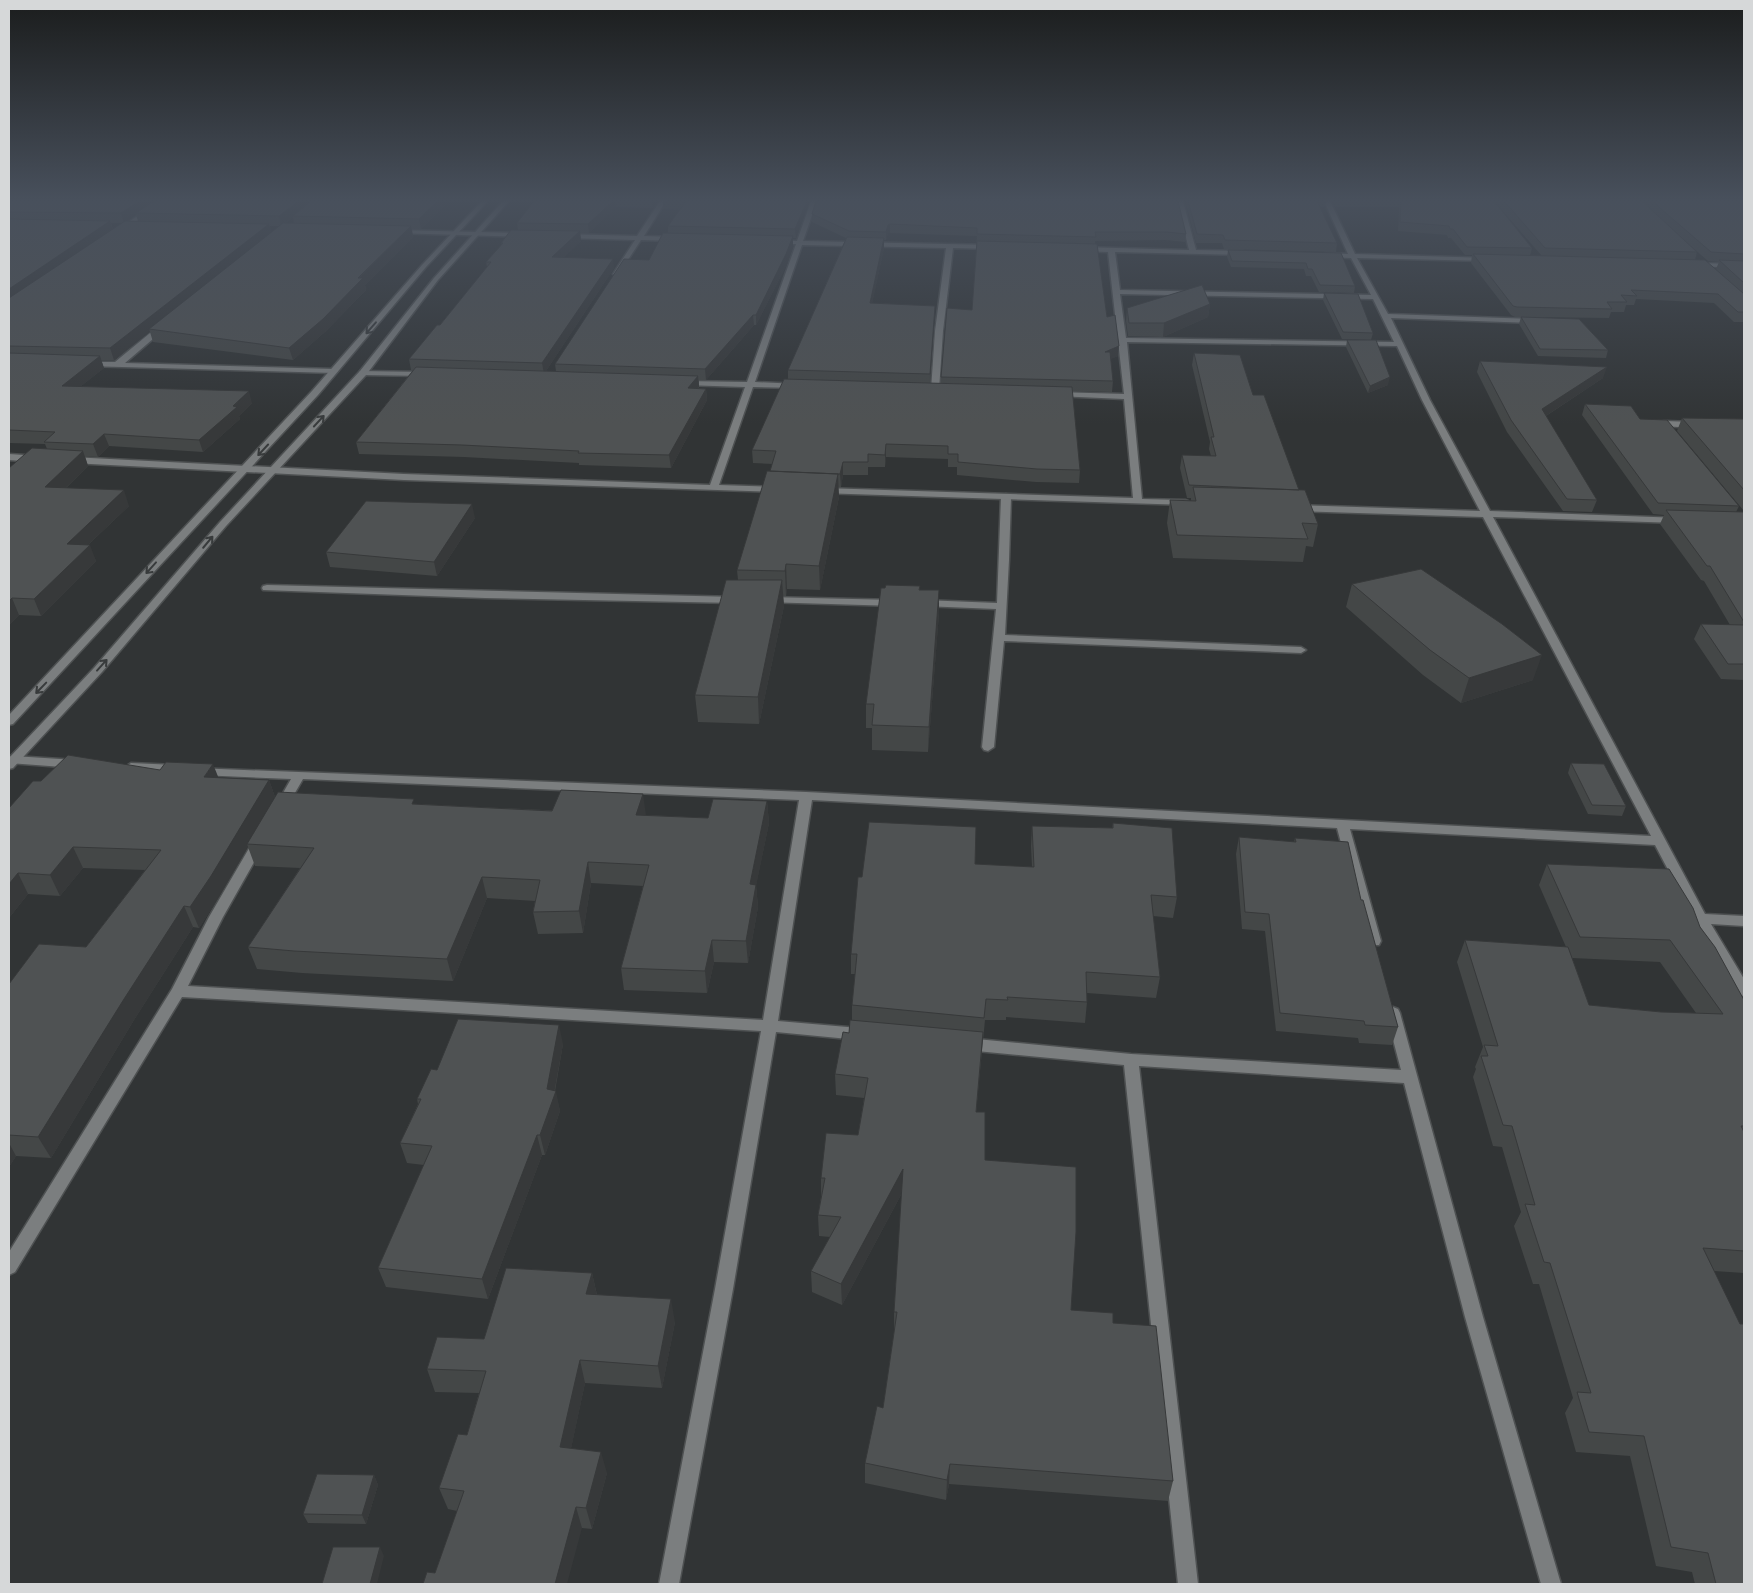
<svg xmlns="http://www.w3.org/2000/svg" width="1753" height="1593" viewBox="0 0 1753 1593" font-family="'DejaVu Sans',sans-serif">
<rect width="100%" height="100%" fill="#313435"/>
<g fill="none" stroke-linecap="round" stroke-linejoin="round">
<g stroke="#4e5152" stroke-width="3">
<path id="lane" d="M1006,494l5,3 -2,63 -4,75 296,12 5,3 -5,3 -297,-12 -10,106 -6,4 -4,-1 -2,-3 14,-138 -73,-3 -5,-3 5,-3 74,3 4,-106z
M267,585l469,12 5,3 -5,3 -251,-5 -222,-8 -1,-2 1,-2z
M768,597l128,3 5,3 -5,3 -132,-4 -1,-2z"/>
</g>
<g stroke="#4e5152" stroke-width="3">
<path id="street" d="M160,201h7l-45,30h-4v-2z
M660,201h6l-22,35 32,1 3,2 -3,2 -35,-1 -23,35 -5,-1 22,-34 -71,-2 -3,-2 3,-2 73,2z
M811,201h6l-14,40 190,4 3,2 -3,2 -40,-1 -10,83 -4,59 -4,2 -4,-2 4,-59 11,-83 -144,-3 -47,137 44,2 4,2 -4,2 -46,-1 -34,98 59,2 3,1v4l-377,-12 -333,-17 -4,-3 4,-3 333,17 306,11 35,-98 -61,-2 -4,-2 4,-2 63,1 49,-138h-20l-3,-2 3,-2 21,1z
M1177,201h6l13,49 47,1 3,2 -3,2 -128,-3 5,38 251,5 -20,-37 -25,-1 -3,-2 3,-2 22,1 -24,-53h6l25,53 135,4v2l-2,1 -131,-3 31,56 148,5 4,2 -4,2 -145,-5 39,82 60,111 191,7v4l-3,1 -185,-6 212,397 39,2v10l-33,-2 33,55v17l-5,-1 -45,-76 -39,-74 -305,-16 31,112 -2,4h-10l-2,-4 -30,-113 -525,-28 -34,221 81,7 5,2 3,4 -3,4 -5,2 -83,-8 -43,257 -54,295h-20l56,-295 46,-258 -579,-34 -167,275 -6,3v-23l163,-263 37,-72 46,-79 5,-1 6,4 -43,76 -35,69 575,34 36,-220 -496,-21 -18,31 -4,1 -6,-4 16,-28 -92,-4 -6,-4 2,-3 611,24 845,44 -168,-319 -188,-6 -5,-3 5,-3 185,6 -58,-111 -25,-54 -270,-4 15,157 43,1 3,1v4l-368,-12 -2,-2 5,-3 310,10 -9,-99 -68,-3 -4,-2 4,-2 68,2 -16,-142 -27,-1 -3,-2 3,-2 108,3zM1120,294l253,5 21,43 -268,-4z
M396,230l128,3 3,2 -3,2 -130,-4 -1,-1z
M1696,263l48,1v4l-50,-2 -1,-1z
M161,324l7,2 -43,37 209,6 4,2 -4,2 -248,-7 -4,-2 4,-2h29z
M360,371l66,1 4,2 -4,2 -63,-1 -4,-2z
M1664,421l32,1 4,3 -4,3 -35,-2v-4z
M9,454l30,2 4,3 -4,3 -30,-2z
M13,756l63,4 6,4 -6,4 -67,-5v-6z
M131,763l45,2 6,4 -6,4 -49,-3 -2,-3z
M1393,1007l5,2 2,4 83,304 78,267h-20l-76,-267 -61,-234 -265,-17 59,518h-20l-54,-519 -158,-15 -5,-2 -3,-4 3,-4 5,-2 165,16 270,16 -15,-57 2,-4z"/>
</g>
<g stroke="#4e5152" stroke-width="3">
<path id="secondary" d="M482,201h6l-62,66 -108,128 -305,329 -4,1v-10l303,-324 110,-126z
M503,201h6l-71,79 -72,95 -140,151 -124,146 -89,96 -4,1v-11l85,-90 126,-146 140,-151 74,-93z"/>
</g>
<use href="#lane" fill="#7b7e7f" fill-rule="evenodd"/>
<use href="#street" fill="#7b7e7f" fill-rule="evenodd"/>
<use href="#secondary" fill="#7b7e7f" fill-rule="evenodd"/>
</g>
<path fill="#444747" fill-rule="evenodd" d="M9,201h440l-28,28h-9l1,8 -48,48 1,5 -40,41 -33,29 -140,-18 -3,-10 -36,28h-13l3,8 -23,18 171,17 -13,13 1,3 -37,33 -94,-6 -11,11 -13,-1 3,10 -22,22 63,18 -41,39 8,16 -55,55 -22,-1 -10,10v-157l38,-19 -2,-5 -36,-1zM136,215l2,6h-10zM293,217l1,6h-8zM111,223h11l-9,6zM270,226h9l-8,6z
M534,201h125l-6,7 -37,-1 -27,26h-9l1,8 -17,16 50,11 -68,103h10l-1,-7 94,-104 19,-27v-7l12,-16 -17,-1v-8h147l-14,37h-3v8l-6,18 -31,61h-2l-48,55h-7v8l7,1 1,11 -36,68 -92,-3v-2l-115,-6 -105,-3 -3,-12 57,-72h-2l-2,-11 31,-34 47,-58 -1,-5 16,-17 -1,-2 17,-13 -1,-7z
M816,201l370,33 -1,8 -19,-2 -71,1v3l12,73 11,39 -8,3 3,22 -1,11 -40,-1 8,79 -1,13 -43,-1 -79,-7v-8h-9v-8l-62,-2 -1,10h-17v8h-25l-2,12h-3l1,10 -19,93 -33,-1 -1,7h-3l1,10 -25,118 -61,-2 -3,-27 43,-115 -1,-10 36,-106 -20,-1 -1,-13 36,-71v-9l58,-132 -34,-16v-8zM888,233l89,3 -5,74 -31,67v6h-11l5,-77 -63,-3 12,-55v-8h2z
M1186,201h140l-1,6h-5l17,36 -1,9 -112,-3 -2,-6h-26l-10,-39z
M1331,201h163l38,47 -2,8h12l-48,-55h250v121h-10l-20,-19 -78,-4 -2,6h-8l-2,7h-13l-2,6 -94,-1 -4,-2 -40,-52 1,-8h-7l-14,-17h-3l-1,-3 -49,-4 1,-24h-64zM1677,234l31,27 11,1 -3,7 -21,-9 2,-8z
M1228,250l113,3 14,33 -1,7 -35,-1 -8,-16h-5l-2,-7 -73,-2 -4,-10z
M1324,293l49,40 -2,7 -29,-1 -19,-39z
M1210,304l-2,13 -45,20 -35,-1 -2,-15 1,-13z
M1521,317l87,33 -2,8 -68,-2 -19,-32z
M1347,340l41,45 -20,8 -22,-46z
M1194,353l59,42 46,95 19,34 -5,23 -7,-1 -3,16 -130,-4 -6,-35 3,-23 21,1v-3h-4l-7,-30 2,-13 29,1 -2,-7 1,-7 -18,-77z
M1480,361l123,17 -57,38 51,84 -5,12 -29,-1 -56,-79 -30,-60z
M1585,404l55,15 99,87 -3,6h8v168l-23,-1 -27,-40 7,-15 29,1 -26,-44 -3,-1 -41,-56 4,-9 -11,-1 -71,-99z
M1682,418l62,1v92l-67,-80z
M475,518l-38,58 -107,-9 -4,-15z
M1352,584l181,96 -72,23 -38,-28 -77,-68z
M920,586v4l19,23 -11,139 -56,-2v-22h-6v-24z
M1571,763l55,43 -4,10 -34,-2 -20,-41z
M160,770l58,8 51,2 6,17 433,21 59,-17 2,22 -13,62 2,22 -10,56 -34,-1 -7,31 -83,-3 -3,-22 22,-82 -52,-3 -8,50 -45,1 -5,-22 2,-11 -48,-3 -34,83 -151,-8 -45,-4 -9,-22 52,-79 -45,-2 -7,-19 -29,50 -20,31 -6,-1 -59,93 -83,138 -35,-2 -7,11v-183l77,-37 59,-77 -62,-2 -23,28 -32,-2 -19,24v-110l32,-27z
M1113,823l64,74 -4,21 -20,-2 7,61 -4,21 -69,-5v9l-2,21 -79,-6v3h-21l-9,92 9,48 86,150 42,13 60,158 -5,20 -219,-17 -3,16 -81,-17v-20l18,-55 11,-75v-21l8,-119 -60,112 -30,-13 -1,-21 19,-34 -11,-1 -1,-21 3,-18v-19l37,-43 6,-37 -28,-3 -1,-21 14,-41 3,-13v-15l3,-31h-4v-20l11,-77 113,-13 57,3 -1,-21 1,-20 80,2z
M1239,837l55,5 1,-4 66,62 37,127 -6,18 -33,-2 -1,-5 -82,-7 -11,-100 -23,-2 -6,-75z
M1547,864l153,63 44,73v273l-30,-2 30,313h-49l-3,-12 -36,-6 -26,-110 -54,-4 -11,-39 8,-15 -34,-114h-6l-19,-58 7,-14 -19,-65 -9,-1 -20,-69 3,-8 -1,-2 8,-20 -26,-85 8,-22 101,7 -27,-62zM1572,958l88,4 36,51 -35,-1 -72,-7z
M563,1044l-8,47 5,20 -15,44h-3l-54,144 -102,-12 -8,-19 46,-103 -17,-2 -7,-20 18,-39 -1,-5 20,-29z
M592,1273l5,22 78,27 -13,66 -77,-5 -14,65 36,25 -15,56 -10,-1 -147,45 22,-62 -9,-2 -9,-21 28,-53 12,-42 -44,-1 -8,-23 57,-30z
M374,1475l4,10 -12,39 -58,-1 -5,-9z"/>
<path fill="#37393a" d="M140,201h17l-21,12v2l-12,8 -3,-10z
M299,201h14l-20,15v1l-12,9 -2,-10z
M437,201h12l-28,28 -2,-10z
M613,201h2l1,6 -27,26 -1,-9z
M652,201h7l-6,7z
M807,201h3l-14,37 -1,-9z
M110,221l3,10 -104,72v-14z
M269,224l3,10 -123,95 1,3 -36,28 -4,-12z
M890,224v9h-2l-2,7v-8l2,-7z
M411,226l2,11 -48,48 1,5 -40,41 -33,29 -4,-12z
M580,231l1,10 -27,26 -2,-10z
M793,236v10l-6,18 -31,61v-10z
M884,238v10l-14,66v-11z
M613,259l1,9 -70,106 -2,-11z
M1210,304l-2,13 -45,20 1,-14z
M935,306v11l-6,69 1,-12z
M753,315l1,10 -48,55 -1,-11z
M1119,346l-1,10 -14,6 1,-10z
M100,356l4,12 -38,30 -4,-12z
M1607,367l-4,11 -65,43 4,-12z
M698,376l1,11 -10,13 -1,-12z
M1390,377l-2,8 -20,8 2,-7z
M706,389l1,11 -36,68 -2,-13z
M249,391l3,12 -13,13 1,3 -37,33 -4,-12z
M104,434l5,12 -11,11 -5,-13z
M886,444v13l-1,10v-12z
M83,451l5,15 -37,36 -6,-15z
M843,462v13l-2,12 -1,-13z
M838,474l1,23 -19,93 -1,-24z
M124,490l5,16 -56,53 -6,-15z
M472,504l3,14 -38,58 -3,-14z
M90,545l6,16 -55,55 -7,-17z
M786,564l1,25 -1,7 -1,-25z
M782,580l2,26 -25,118 -1,-27z
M939,590v23l-11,139 1,-25z
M12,598l7,17 -10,10v-24z
M1542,655l-9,25 -72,23 8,-25z
M213,764l8,20 -17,-7z
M269,780l7,20 -29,44 1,3 -29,50 -20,31 -9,-21z
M643,794l3,21h-10z
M767,801l2,22 -17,83 -2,-22z
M73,847l10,21 -23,28 -10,-21z
M588,862l3,21 -8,50 -4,-22z
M18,873l10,21 -19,24v-34z
M482,877l5,21 -34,83 -6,-22z
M756,885l2,22 -10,56 -2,-22z
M184,906l9,21 -59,93 -83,138 -13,-21 86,-138z
M712,940l2,22 -7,31 -2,-22z
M559,1025l4,19 -10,55 3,-8 4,20 -15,44 -5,-20 7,-46z
M537,1135l5,20 -54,144 -6,-20z
M9,1143l7,13 -7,11z
M903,1169v22l-61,114 -1,-21z
M592,1273l5,23 -11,-2z
M671,1299l4,23 -13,66 -4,-22z
M580,1360l5,23 -18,85 -7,-21z
M601,1452l6,21 -15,56 -6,-21z
M950,1464l-1,20 -3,16 1,-20z
M374,1475l4,10 -12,39 -4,-9z
M576,1507l6,21 -15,56h-12z
M380,1547l4,9 -7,28h-7z"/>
<path fill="#4f5253" stroke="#37393a" d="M9,201h131l-19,12 -112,-1z
M154,201h145l-20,15 -143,-3z
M311,201h126l-18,18 -126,-3z
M534,201h79l-25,23 -71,-1z
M668,201h139l-12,28 -127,-3 18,-25z
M816,201h362l8,33 -19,-2h-72l1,5 -119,-3v-6l-87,-4 -2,1 -2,7 -37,-1 -37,-17z
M1188,201h129l20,42 -112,-3 -2,-5 -26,-1z
M1401,201h93l38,47 -65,-1 -14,-18h-3l-1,-3 -49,-4z
M1504,201h138l55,51 -152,-4z
M1652,201h92v53l-33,-2z
M9,219l101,2 -101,68z
M125,221l144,3 -159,124 -101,-2v-48z
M283,223l128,3 -53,52h5l-40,41 -34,29 -140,-19z
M511,230l69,1 -28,26 61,2 -71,104 -133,-4 28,-34h3l51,-63h-5l17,-19h-2z
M663,233l130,3 -7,18 -30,61h-3l-48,54 -150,-5 69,-105 25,1z
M847,237l37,1 -14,65 65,3 -5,68 -142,-4z
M977,241l120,3 10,73 8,-2 4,31 -14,6h5l3,29 -172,-4 6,-69 25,2z
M1228,250l113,3 14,33 -35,-1 -8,-16h-4l-2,-6 -74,-2z
M1473,254l232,6 39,34v18h-6l-20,-18 -87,-4 6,6 -16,-1 6,7h-20l5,7 -95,-2 -4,-1z
M1719,260l25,1v22z
M1202,285l8,19 -46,19h-35l-2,-15z
M1324,293l34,1 15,39 -30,-1z
M1521,317l58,2 29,31 -68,-1z
M1347,340h29l14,37 -20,9z
M9,353l91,3 -38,30 187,5 -16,15 4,1 -38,33 -95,-6 -11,10 -49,-2 11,-10 -46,-2z
M1194,353l46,2 13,40h11l35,95 -110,-5 -7,-30 34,1 -5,-19h3z
M1480,361l127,6 -65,42 55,91 -30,-1 -56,-79z
M416,367l282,9 -10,12 18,1 -37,66 -91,-2 1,-2 -117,-6 -106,-3z
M784,379l288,8 8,83 -43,-1 -79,-7v-8h-10v-8l-62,-2 -1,11 -17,-1v8h-25l-3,12 -70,-3 6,-20 -24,-1z
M1585,404l46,2 9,13 27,1 72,86 -81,-3z
M1682,418l62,1v71z
M32,448l51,3 -38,36 79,3 -57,54 23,1 -56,54 -22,-1 -3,3v-133z
M767,471l71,3 -19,92 -33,-2 -1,7 -48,-1z
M1193,487l112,3 13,34 -16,-1 6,16 -131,-4 -7,-35 26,1z
M366,501l106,3 -38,58 -108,-10z
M1666,510l78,2v110l-34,-56h-3z
M1421,569l81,55 40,31 -73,23 -39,-28 -78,-66z
M726,580h56l-24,117 -63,-2z
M886,585l34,1 -1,4h20l-10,137 -57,-2 2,-21h-8l15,-116h4z
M1701,624l43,1v39h-16z
M68,755l92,15 6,-8 47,2 -9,13 65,3 -58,96 -21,31 -6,-1 -60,93 -86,138 -29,-2v-151l30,-40 47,3 75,-97 -88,-3 -23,28 -32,-2 -9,11v-76l24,-27h8z
M1571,763l33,1 22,42 -34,-1z
M561,790l82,4 -7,21 72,3 5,-19 54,2 -17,83 6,1 -10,56 -34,-1 -7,31 -84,-3 28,-103 -61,-3 -9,49 -46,1 7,-32 -58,-3 -35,82 -153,-8 -46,-4 66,-99 -67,-4 31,-52 136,7 -2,5 140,7z
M869,822l107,5 -1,37 59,3 -2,-41 81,2v-5l59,5 5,69 -26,-2 9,82 -74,-5 1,30 -80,-5 1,3 -22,-1 -2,19 -132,-13 5,-51h-6l7,-77h4z
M1239,837l57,5 -1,-4 53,4 13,58h2l35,127 -33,-2 -1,-4 -84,-8 -11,-99 -24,-2z
M1547,864l122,5 24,39 7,19 15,20 29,53v126h-3l3,6v119l-41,-3 37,76h4v260h-28l-8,-31 -37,-6 -27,-111 -55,-4 -12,-40 14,1 -41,-130 -6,-1 -19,-58 10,1 -23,-79 -9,-1 -22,-69h7l-4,-11 14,1 -33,-106 103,7 21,58 72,7 62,2 -53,-74 -90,-3z
M458,1019l101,6 -12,64 9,2 -16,44h-3l-55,144 -104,-11 54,-122 -32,-3 21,-44h-4l14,-30 6,1z
M850,1020l133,12 -7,80h9v48l91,7v65l-5,78 42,3v10l43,3 17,155 -223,-17 -3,16 -82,-17 12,-57 6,2 14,-96h-3l9,-143 -62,115 -30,-13 30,-54 -23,-2 7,-37h-4l5,-45 32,2 10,-57 -33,-4 8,-42 6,1z
M506,1268l86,5 -6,21 85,5 -13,67 -78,-6 -20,87 41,5 -15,56 -10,-1 -21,77h-132l4,-12 8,1 29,-82 -25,-3 19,-54 9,1 19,-64 -59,-2 10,-32 47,2z
M317,1474l57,1 -12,40 -59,-1z
M333,1547h47l-10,37h-48z"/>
<defs><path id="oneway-shaft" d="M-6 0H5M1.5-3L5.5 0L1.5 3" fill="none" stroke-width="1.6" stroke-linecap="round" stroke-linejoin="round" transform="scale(1.25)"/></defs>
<g stroke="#383b3c">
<use href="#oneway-shaft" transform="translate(371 328) rotate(131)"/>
<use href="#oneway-shaft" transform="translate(319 421) rotate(-47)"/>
<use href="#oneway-shaft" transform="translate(263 450) rotate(133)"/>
<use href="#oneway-shaft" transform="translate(208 542) rotate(-50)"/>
<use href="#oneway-shaft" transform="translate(151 568) rotate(132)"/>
<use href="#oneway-shaft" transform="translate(102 665) rotate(-48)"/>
<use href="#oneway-shaft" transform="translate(41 688) rotate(134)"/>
</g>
<linearGradient id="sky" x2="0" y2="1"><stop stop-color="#1b1d1d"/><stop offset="0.47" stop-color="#48505c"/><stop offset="1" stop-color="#48505c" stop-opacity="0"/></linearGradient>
<rect width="1753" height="424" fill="url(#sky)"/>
<rect width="1753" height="1593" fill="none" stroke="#d6d8d9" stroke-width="20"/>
</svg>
